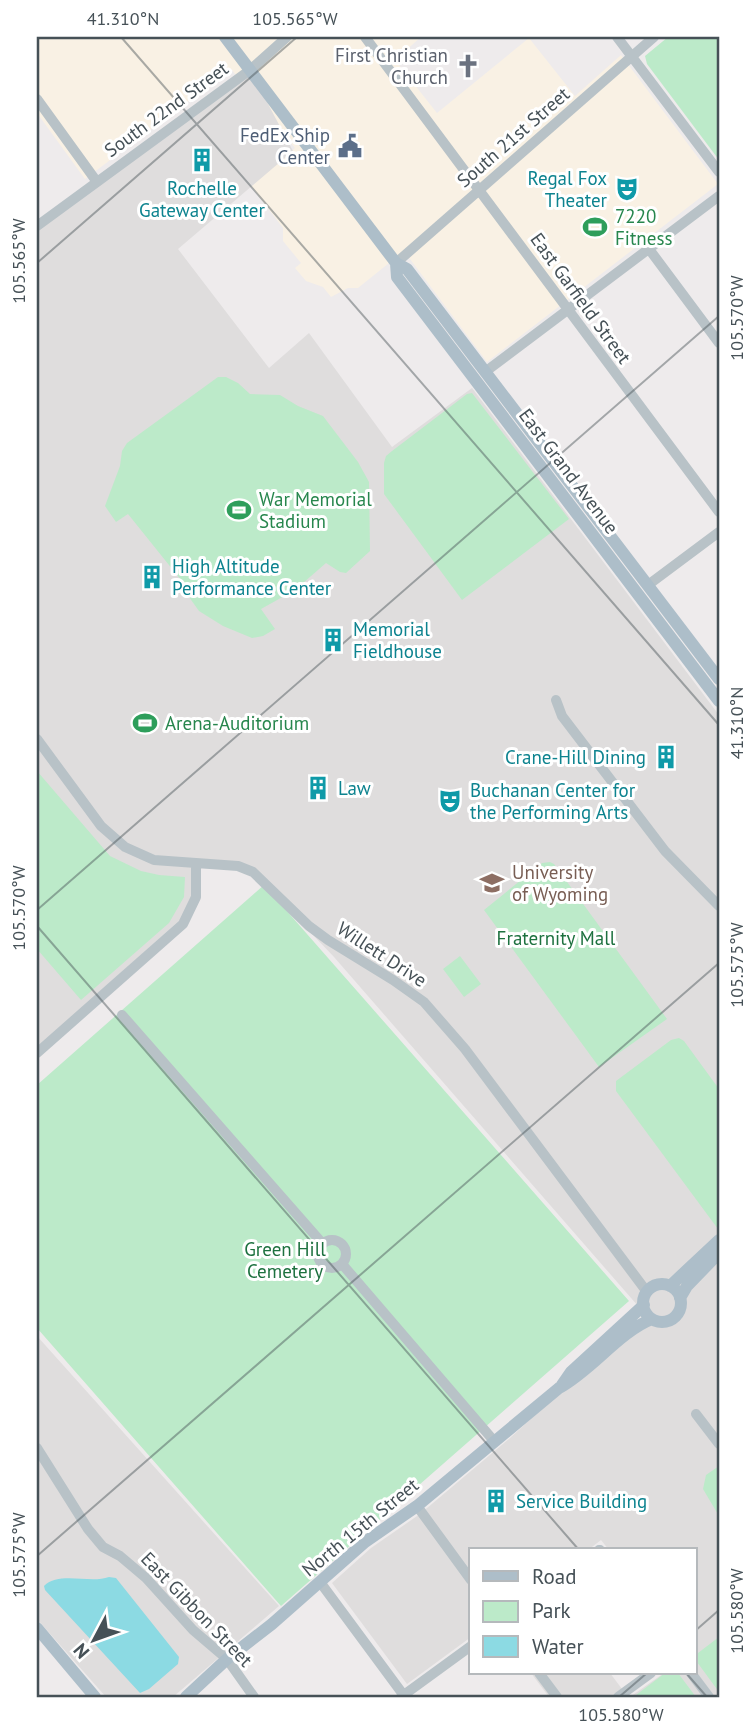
<svg xmlns="http://www.w3.org/2000/svg" width="756" height="1734" viewBox="0 0 756 1734" font-family="'PT Sans',sans-serif">
<rect width="100%" height="100%" fill="#eeebec"/>
<path fill="#f9f1e4" d="M37,37h384l-26,23 42,53 92,-75 46,58 46,-41 97,129 -231,178 -83,-111 -46,37h-10l-17,9 -8,-10 -17,-6 -11,-13 6,-5 -18,-22v-13l-32,-42 44,-38 -64,-79 -146,110 -48,-66z"/>
<path fill="#dfdddd" d="M250,70l43,81 -115,98 91,119 40,-35 83,114 80,-59 247,327v982h-89l34,-24h31v-123h-86l-8,-10 -13,10h-117v87l-64,47 -75,-101 39,-35 49,-34 90,-76 135,-124 -311,-357 -81,-85 -56,-9 -6,47 -154,138v-822z
M37,1336l242,270 -106,91h-67l-69,-78z
M531,1673h79l18,24h-79z"/>
<path fill="#bceac9" d="M668,37h51v123l-72,-96 -2,-8z
M218,377h8l12,6 12,11 30,1 18,11 25,10 35,46 11,20 1,69 -24,22 -6,-1 -14,-9 -31,27 -34,19 14,20 -12,7 -11,2 -29,-12 -24,-15 -20,-28 2,-3 -53,-66 -12,8 -11,-16 15,-40 2,-15 5,-8z
M472,393l97,126 -107,81 -78,-106v-31l2,-7 6,-5 75,-57z
M37,771l73,85 31,15 18,4 26,2 -1,20 -15,26 -88,77 -44,-51z
M550,862l4,2 113,155 -68,48 -115,-157 58,-47z
M264,885l365,416 -348,305 -244,-278v-243z
M460,956l21,28 -17,13 -21,-28z
M679,1038l5,3 35,48 -1,140 -102,-138v-10l55,-41z
M719,1466v50l-16,-27 3,-14z
M719,1637v55l-22,-30 1,-9z
M665,1673h13l18,24h-59l-1,-2z"/>
<path fill="#8cdae3" d="M109,1577l7,1 63,79 -1,7 -29,25 -9,4 -95,-103 -1,-4c15,-15 46,-2 65,-9z"/>
<g fill="none" stroke-linecap="round" stroke-linejoin="round">
<path stroke="#b8c2c7" stroke-width="10" d="M365,37l354,475
M617,37l102,135
M37,99l60,83
M37,226l213,-156 37,-33
M649,249l70,94
M396,263l258,-226
M485,372l234,-176
M648,585l71,-53
M556,700l6,16 103,135 54,55
M37,739l64,87 24,21 29,13 84,6 15,6 56,54 19,14 65,40 31,22 41,47 182,243
M122,1015l200,228
M37,1053l146,-129 13,-27v-34
M318 1254a14 14 0 1 1 28 0a14 14 0 1 1-28 0Z
M342,1264l152,177
M696,1414l23,30
M37,1448l51,81 15,18 17,9 26,22 47,52 34,29 27,38
M417,1506l54,74
M599,1550h1
M320,1582l85,115
M539,1673l18,24
M691,1673l18,24
M401,1697l70,-51
M618,1697l33,-24"/>
<path stroke="#adbec9" stroke-width="12" d="M225,37l171,226 11,6 312,410
M396,263l1,14 322,424
M643 1303a19 19 0 1 1 38 0a19 19 0 1 1-38 0Z
M670,1286l49,-46
M680,1298l7,-12 32,-33
M562,1385l9,-13 73,-67
M37,1628l58,69
M186,1697l41,-38 45,-35 93,-82 52,-36 142,-118c33,-18 60,-56 93,-69"/>
</g>
<path fill="none" stroke="#465157" stroke-width="2" stroke-opacity="0.45" d="M121,37l598,688M37,263l260,-226M37,910l682,-594M37,926l542,624M37,1556l682,-593M695,1631l24,-21M686,1673l21,24M619,1697l28,-24"/>
<defs>
<g id="church-bare" transform="scale(1.89)"><path d="M-1.2-6h2.4v3.5h3.3v2.4h-3.3V6h-2.4V-.1h-3.3v-2.4h3.3Z" fill="#6b7280" stroke="#fff" stroke-width="2.5" paint-order="stroke"/></g>
<g id="civic-bare" transform="scale(1.89)"><path d="M-.6-6.5H3V-4.5H.6V-3L4-1V1h2V6H-6V1h2V-1L-.6-3ZM-1.2 2.5V6h2.4V2.5Z" fill="#5c6f8a" stroke="#fff" stroke-width="2.5" paint-order="stroke"/></g>
<g id="building-bare" transform="scale(1.89)"><path d="M-4-6H4V6H1V3H-1V6H-4ZM-2.5-4.3h1.7v1.8h-1.7ZM.8-4.3h1.7v1.8H.8ZM-2.5-1h1.7V.8h-1.7ZM.8-1h1.7V.8H.8Z" fill="#0f9aa8" stroke="#fff" stroke-width="2.5" paint-order="stroke"/></g>
<g id="theatre-bare" transform="scale(1.89)"><path d="M-5-5.5Q0-4 5-5.5V0Q5 5 0 6Q-5 5-5 0ZM-3.3-2.5H-1v1.5H-3.3ZM1-2.5H3.3v1.5H1ZM-2.8 1Q0 5.5 2.8 1Z" fill="#0f9aa8" stroke="#fff" stroke-width="2.5" paint-order="stroke"/></g>
<g id="stadium-bare" transform="scale(1.89)"><path d="M0-5a6.5 5 0 1 0 0 10a6.5 5 0 1 0 0-10ZM-3.5-1.8h7v3.6h-7Z" fill="#2e9e5b" stroke="#fff" stroke-width="2.5" paint-order="stroke"/></g>
<g id="university-bare" transform="scale(1.89)"><path d="M0-5L7-2L0 1L-7-2ZM-4 1L0 2.5L4 1V4Q0 6-4 4Z" fill="#8d6e63" stroke="#fff" stroke-width="2.5" paint-order="stroke"/></g>
</defs>
<g fill-rule="evenodd">
<use href="#church-bare" x="468" y="66"/>
<use href="#civic-bare" x="350" y="146"/>
<use href="#building-bare" x="202" y="160"/>
<use href="#theatre-bare" x="627" y="189"/>
<use href="#stadium-bare" x="595" y="227"/>
<use href="#stadium-bare" x="239" y="510"/>
<use href="#building-bare" x="152" y="577"/>
<use href="#building-bare" x="333" y="640"/>
<use href="#stadium-bare" x="145" y="723"/>
<use href="#building-bare" x="666" y="757"/>
<use href="#building-bare" x="318" y="788"/>
<use href="#theatre-bare" x="450" y="801"/>
<use href="#university-bare" x="492" y="883"/>
<use href="#building-bare" x="496" y="1501"/>
</g>
<g text-anchor="middle" stroke-width="6" stroke-linejoin="round" paint-order="stroke">
<g font-size="19" fill="#5b616d" stroke="#fff" text-anchor="end">
<text x="448" y="62">First Christian<tspan x="448" dy="22">Church</tspan></text>
</g>
<g font-size="19" fill="#465157" stroke="#fff">
<text transform="translate(166 109) rotate(-36)" y="7">South 22nd Street</text>
<text transform="translate(513 137) rotate(-41)" y="7">South 21st Street</text>
<text transform="translate(581 298) rotate(54)" y="7">East Garfield Street</text>
<text transform="translate(569 471) rotate(53)" y="7">East Grand Avenue</text>
<text transform="translate(382 954) rotate(33)" y="7">Willett Drive</text>
<text transform="translate(360 1527) rotate(-39)" y="7">North 15th Street</text>
<text transform="translate(197 1609) rotate(46)" y="7">East Gibbon Street</text>
</g>
<g font-size="19" fill="#4e5e75" stroke="#fff" text-anchor="end">
<text x="330" y="142">FedEx Ship<tspan x="330" dy="22">Center</tspan></text>
</g>
<g font-size="19" fill="#0d838f" stroke="#fff" text-anchor="start">
<text x="607" y="185" text-anchor="end">Regal Fox<tspan x="607" dy="22">Theater</tspan></text>
<text x="202" y="195" text-anchor="middle">Rochelle<tspan x="202" dy="22">Gateway Center</tspan></text>
<text x="172" y="573">High Altitude<tspan x="172" dy="22">Performance Center</tspan></text>
<text x="353" y="636">Memorial<tspan x="353" dy="22">Fieldhouse</tspan></text>
<text x="646" y="764" text-anchor="end">Crane-Hill Dining</text>
<text x="338" y="795">Law</text>
<text x="470" y="797">Buchanan Center for<tspan x="470" dy="22">the Performing Arts</tspan></text>
<text x="516" y="1508">Service Building</text>
</g>
<g font-size="19" fill="#27864d" stroke="#fff" text-anchor="start">
<text x="615" y="223">7220<tspan x="615" dy="22">Fitness</tspan></text>
<text x="259" y="506">War Memorial<tspan x="259" dy="22">Stadium</tspan></text>
<text x="165" y="730">Arena-Auditorium</text>
</g>
<g font-size="19" fill="#785e54" stroke="#fff" text-anchor="start">
<text x="512" y="879">University<tspan x="512" dy="22">of Wyoming</tspan></text>
</g>
<g font-size="19" fill="#1d713f" stroke="#fff">
<text x="556" y="945">Fraternity Mall</text>
<text x="285" y="1256">Green Hill<tspan x="285" dy="22">Cemetery</tspan></text>
</g>
</g>
<rect width="756" height="1734" fill="none" stroke="#ffffff" stroke-width="77"/>
<rect x="469" y="1548" width="228" height="126" fill="#ffffff" stroke="#b5b9bc" stroke-width="2"/>
<rect x="483" y="1571" width="35" height="10" fill="#adbec9" stroke="#b5b9bc" stroke-width="2"/>
<text x="532" y="1584" font-size="21" fill="#465157">Road</text>
<rect x="483" y="1601" width="35" height="21" fill="#bceac9" stroke="#b5b9bc" stroke-width="2"/>
<text x="532" y="1618" font-size="21" fill="#465157">Park</text>
<rect x="483" y="1636" width="35" height="21" fill="#8cdae3" stroke="#b5b9bc" stroke-width="2"/>
<text x="532" y="1654" font-size="21" fill="#465157">Water</text>
<g transform="translate(94 1640) rotate(229)" stroke="#ffffff" stroke-width="5" paint-order="stroke">
<path d="M0-5L12 26L0 18L-12 26Z" fill="#465157"/>
<text y="-10" font-size="19" font-weight="bold" text-anchor="middle" fill="#465157">N</text>
</g>
<rect x="38" y="38" width="680" height="1658" fill="none" stroke="#465157" stroke-width="2.5"/>
<g font-size="18" text-anchor="middle" fill="#465157">
<text x="123" y="25">41.310°N</text>
<text x="295" y="25">105.565°W</text>
<text transform="translate(19 261) rotate(-90)" y="6">105.565°W</text>
<text transform="translate(737 318) rotate(-90)" y="6">105.570°W</text>
<text transform="translate(737 723) rotate(-90)" y="6">41.310°N</text>
<text transform="translate(19 908) rotate(-90)" y="6">105.570°W</text>
<text transform="translate(737 965) rotate(-90)" y="6">105.575°W</text>
<text transform="translate(19 1555) rotate(-90)" y="6">105.575°W</text>
<text transform="translate(737 1611) rotate(-90)" y="6">105.580°W</text>
<text x="621" y="1721">105.580°W</text>
</g>
</svg>
